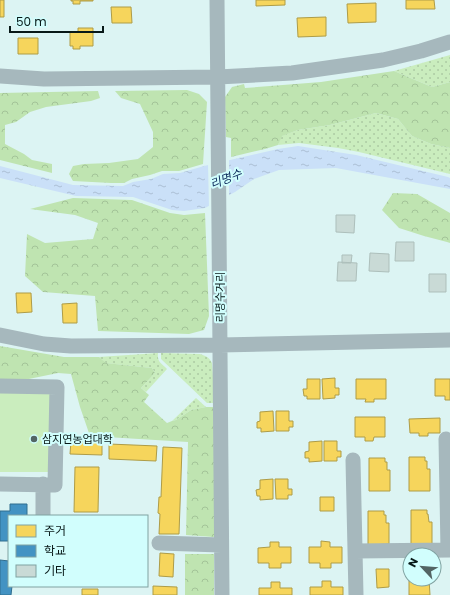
<svg xmlns="http://www.w3.org/2000/svg" width="450" height="595" viewBox="0 0 450 595" font-family="Poppins,'Noto Sans KR',sans-serif">
<defs>
<pattern id="grass-dots" width="8" height="8" patternUnits="userSpaceOnUse"><rect width="8" height="8" fill="#caedbe"/><path d="M2 2h.1M6 6h.1" fill="none" stroke="#accaa3" stroke-width="1.8" stroke-linecap="round"/></pattern>
<pattern id="forest-crowns" width="20" height="18" patternUnits="userSpaceOnUse"><rect width="20" height="18" fill="#bfe4b1"/><path d="M2 6a3 3 0 1 1 6 0M12 15a3 3 0 1 1 6 0" fill="none" stroke="#a3c398"/></pattern>
<pattern id="water-ripples" width="26" height="14" patternUnits="userSpaceOnUse"><rect width="26" height="14" fill="#cae0f8"/><path d="M2 4q2-2 4 0t4 0M15 11q2-2 4 0t4 0" fill="none" stroke="#acbfd4"/></pattern>
</defs>
<rect width="100%" height="100%" fill="#dcf4f3"/>
<path fill="url(#grass-dots)" d="M450,55v27l-18,5 -38,-16z
M376,113l22,6 14,17 19,8 19,4v26l-91,-22 -21,-4 -39,-5 -21,2 3,-9 17,-6 32,-5z
M158,353c-1,9 3,10 9,16l-21,23 -5,-4 14,-15 -3,-5 -47,-5 -6,-6z
M161,353l39,1c6,2 9,3 12,9l3,40h-8l-46,-44z
M196,398l10,9 -15,3 -15,10 -4,1z"/>
<path fill="url(#forest-crowns)" d="M394,71l38,16 18,-5v66l-19,-4 -19,-8 -14,-17 -22,-6 -46,12 -32,5 -16,6 -4,9 -13,4 -34,8v-19l-5,-1 -1,-40 7,-10 12,-3 1,4 76,-6z
M187,90l12,4 8,8 -4,62 -24,7h-17l-12,4 -18,4 -8,4h-13l-38,-2 -4,-7 4,-8 11,-2 25,-1 29,-4 15,-12v-15l-13,-28 -19,-6 -6,-7z
M98,91l2,7 -9,3 -45,6 -16,5 -14,10 -11,3v19l19,10 8,6 20,4v9l-52,-13v-67z
M393,193l24,1 33,19v30l-3,-1 -23,-6 -25,-8 -17,-18z
M73,198l59,2 38,13 14,2 21,-2 4,103 -5,14 -15,4 -91,-3 -3,-35 -52,-4 -18,-16 2,-42 18,9 48,-4 5,-16 -23,-8 -45,-6z
M0,346l64,11h35l7,6 46,5 3,5 -14,15 8,7 -5,7 23,21 5,-2 4,-1 15,-10 15,-3h8v130l-28,-2 2,-93 -98,-6 -10,-29 -9,-33 -13,-1 -39,8 -19,-1z
M185,554h29v41h-29z"/>
<path fill="#caedbe" d="M0,392h51v80h-51z"/>
<path fill="url(#water-ripples)" d="M298,146l58,9 92,22 2,1v11l-114,-21 -57,2 -25,9 -19,13 -30,16 -21,3 -12,-1 -39,-13 -57,-1 -76,-18v-12l73,19 50,1 10,-4 18,-3 12,-5 17,-1 24,-7 74,-17z"/>
<path fill="#dcf4f3" d="M229,159v39l-20,10 -1,-45z"/>
<path fill="#f6d55c" stroke="#ae9c47" d="M0,0h4v17h-4z
M71,0h22v1h-13v3h-7v-3h-2z
M256,0h29v5l-29,1z
M406,0h28l1,9h-29z
M376,3v19l-28,1 -1,-19z
M111,7h20l1,16h-20z
M326,17v19l-28,1 -1,-19z
M78,28h15v18h-13v3h-7v-3h-3v-14h8z
M18,38h20v16h-20z
M16,293h15l1,19 -15,1z
M77,303v20h-14l-1,-19z
M335,378v10h4v7h-4v3l-12,1 -1,-20z
M307,379h13v20h-13v-3h-3l-1,-7h4z
M356,379h30v20h-12v3h-9l1,-3h-10z
M435,379h15v21h-5v-4h-10z
M273,411l1,20 -13,1v-4h-4v-6l3,-1v-9z
M276,411h13v10h4v6h-4v4h-13z
M355,417h30v20h-11l-1,4h-8v-4h-10z
M440,418v15h-12v3h-9v-3h-9l-1,-14z
M71,441l31,1v13l-32,-1z
M322,441v20l-13,1v-4h-4v-6l4,-1v-9z
M324,441h13v10h4v6h-4v4h-13z
M109,444l48,2 -1,15 -47,-2z
M163,447l19,1 -3,86h-20l1,-20 -2,-1 1,-16h2z
M409,457h16v4h2v8h3v22h-21z
M369,458h16v4h2v8h3v21h-21z
M75,467h24l-1,45h-24z
M273,479v20l-13,1v-4h-3l-1,-6 4,-1v-9z
M275,479h13v10h4v6h-4v4h-12z
M320,497h14v14h-14z
M411,510h16v4h1l1,8h3v22h-21z
M368,511h16v4h2v8h3v21l-21,1z
M321,541l9,1v5h12v16h-11v5h-11v-5h-11v-16h12z
M270,542h9v5h12v16h-10v5h-12v-5h-11v-15l12,-1z
M160,553l14,1 -1,23 -14,-1z
M409,567h1v12h19l1,16h-21z
M376,569h13v18l-12,1z
M322,581h9v6h12v8h-33v-8h12z
M271,582h9v6h12v7h-33v-7h12z
M153,586l24,1v8h-24z
M82,589h16v6h-16z"/>
<path fill="#4393c3" stroke="#316e8f" d="M10,504h17v12h-18v25h-9v-30h10z
M0,560l9,1v25h3l-1,9h-11z"/>
<path fill="#c9dad6" stroke="#adbfbb" d="M336,215h19l-1,18 -18,-1z
M396,242h18v19h-19z
M370,253l19,1v18l-20,-1z
M342,255h10l-1,8h-9z
M338,262l19,1 -1,18h-19z
M429,274h17v18h-17z"/>
<g fill="none" stroke-linecap="round" stroke-linejoin="round">
<path stroke="#a6b8bd" stroke-width="15" d="M217,0l2,230 3,365
M0,76l44,3 174,-2 74,-4 91,-13 38,-9 29,-9
M0,335l44,9 27,2 149,-1 230,-5
M0,386l57,1 -2,98 -55,-1
M446,439l2,111
M353,460l3,135
M43,516v-32
M159,543l62,2
M355,551l95,-1"/>
</g>
<circle fill="#526564" stroke="#d1fefd" stroke-width="1.5" cx="34" cy="439" r="4"/>
<g text-anchor="middle" stroke-width="4" stroke-linejoin="round" paint-order="stroke">
<g font-size="11" fill="#071817" stroke="#d1fefd">
<text transform="translate(220 297) rotate(-90)" y="4">리명수거리</text>
</g>
<g font-size="11" fill="#071817" stroke="#d1fefd" text-anchor="start">
<text x="42" y="443">삼지연농업대학</text>
</g>
<g font-size="12" font-style="italic" fill="#0b2a5b" stroke="#d1fefd">
<text transform="translate(226 179) rotate(-21)" y="4">리명수</text>
</g>
</g>
<rect x="8" y="515" width="140" height="72" fill="#d1fefd" stroke="#80a2a1"/>
<rect x="16" y="525" width="20" height="12" fill="#f6d55c" stroke="#80a2a1"/>
<text x="44" y="535" font-size="12" fill="#071817">주거</text>
<rect x="16" y="545" width="20" height="12" fill="#4393c3" stroke="#80a2a1"/>
<text x="44" y="555" font-size="12" fill="#071817">학교</text>
<rect x="16" y="565" width="20" height="12" fill="#c9dad6" stroke="#80a2a1"/>
<text x="44" y="575" font-size="12" fill="#071817">기타</text>
<g transform="translate(422 567) rotate(296)"><circle r="19" fill="#d1fefd" stroke="#80a2a1"/>
<path d="M0-3L7 15L0 10L-7 15Z" fill="#526564"/>
<text y="-6" font-size="11" font-weight="bold" text-anchor="middle" fill="#071817">N</text>
</g>
<path d="M10 26v6h93v-6" fill="none" stroke="#071817" stroke-width="2"/>
<text x="16" y="26" font-size="12" fill="#071817" stroke="#d1fefd" stroke-width="3" paint-order="stroke">50 m</text>
</svg>
